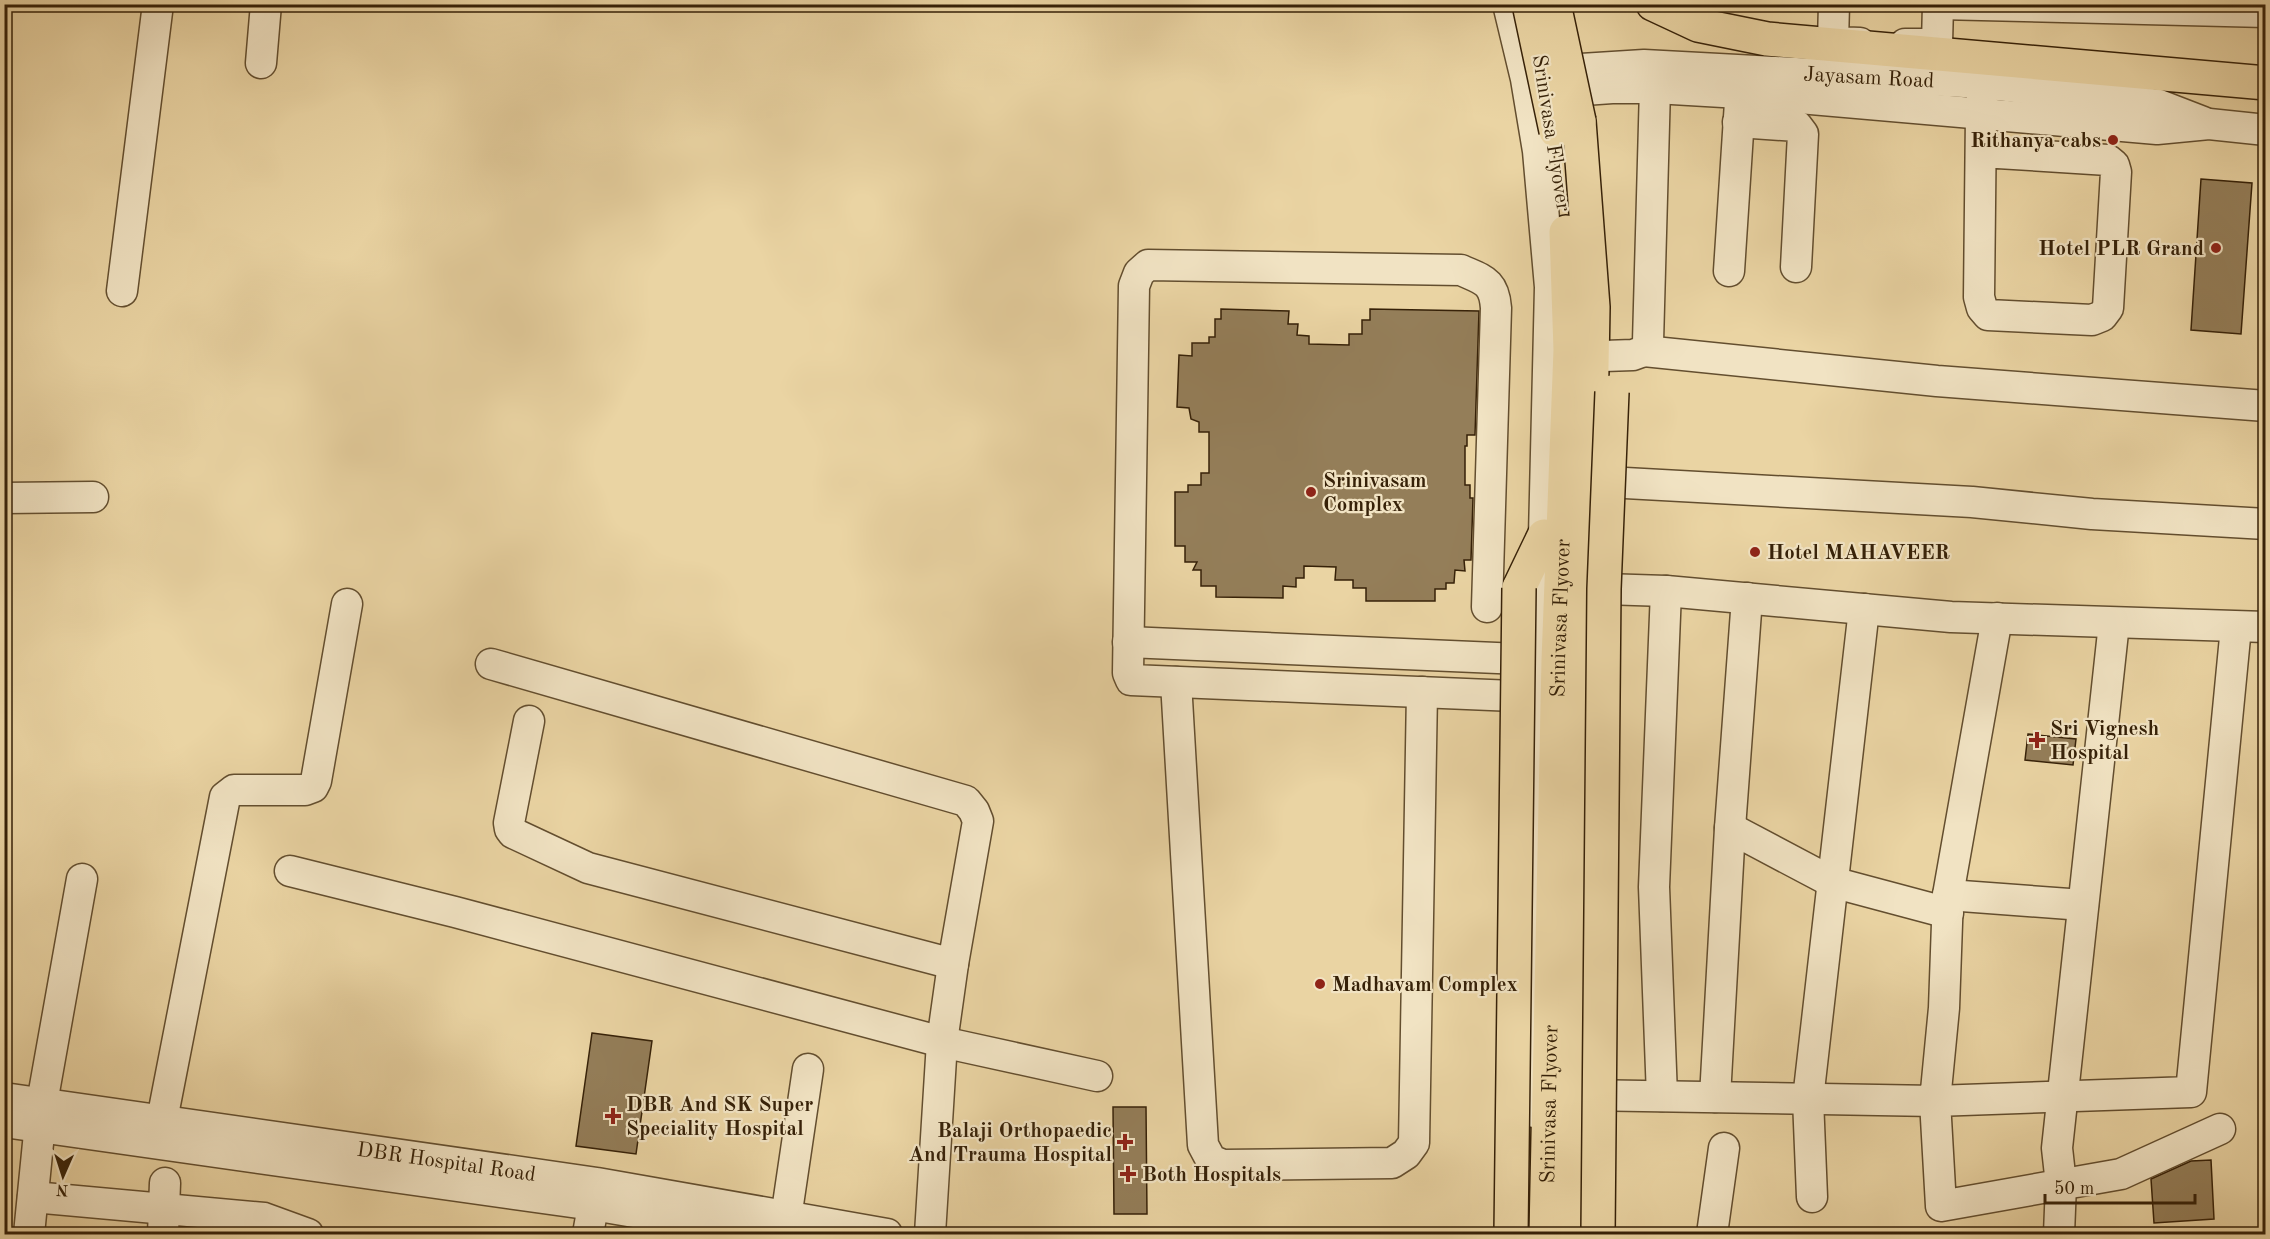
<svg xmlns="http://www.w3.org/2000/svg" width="2270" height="1239" viewBox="0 0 2270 1239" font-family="'Old Standard TT',serif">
<rect width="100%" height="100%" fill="#ead4a3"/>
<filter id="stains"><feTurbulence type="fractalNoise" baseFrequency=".00333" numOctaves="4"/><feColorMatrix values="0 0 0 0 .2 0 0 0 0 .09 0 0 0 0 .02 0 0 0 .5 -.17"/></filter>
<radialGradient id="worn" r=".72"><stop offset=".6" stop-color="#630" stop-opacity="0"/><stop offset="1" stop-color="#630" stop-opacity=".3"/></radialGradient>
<path fill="#947e59" stroke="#362108" stroke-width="1.5" d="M2201,179l51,4 -11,151 -50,-4z
M1221,309l68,2 -1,13h10l-1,11 12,1v8l40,1v-11h13v-14h8v-11l109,2 -4,124h-8v11h-2v39h5v13h3l-2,62h-7l1,11 -10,-1 -1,13h-8v6h-11v12h-69v-13h-13v-8h-18l1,-13 -32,-1v12h-8v9l-13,-1v12l-67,-1v-11h-15v-16h-8l4,-8h-12v-16h-10v-54h13v-7h13v-12h8v-41h-10v-10l-8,-3 -2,-11 -12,-1 2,-52 13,1v-13h17v-6h6v-18h6z
M2028,734l48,5 -3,26 -48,-5z
M592,1033l60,8 -16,113 -60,-8z
M1113,1107h33l1,107h-33z
M2211,1160l3,59 -60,4 -3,-44 40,-18z"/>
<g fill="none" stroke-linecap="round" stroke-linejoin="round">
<g stroke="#634e2f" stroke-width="33">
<g id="minor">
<path d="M1508,4l18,75 12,72 12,136 -9,373 -8,200v252"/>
<path d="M1834,4l-1,38 27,1"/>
<path d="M1939,4l327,8"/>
<path d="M1905,44h32l1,-40"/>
<path d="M261,63l5,-59"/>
<path id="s1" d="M1546,76l35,-7 63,-4 339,18 176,22 44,17"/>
<path d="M1550,99l34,-9 28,-2h43l85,5 417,36 52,-5 57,6"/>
<path d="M1738,122l59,4 6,8 -7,133"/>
<path d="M1981,152l127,8 6,5 2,7 -8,136 -6,8 -10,4 -104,-5 -6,-7 -3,-11 2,-183 1,-19"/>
<path d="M1729,271l11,-169"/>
<path d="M122,291l36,-287"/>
<path d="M1644,351l293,30 329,25"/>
<path d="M1604,356l29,-1 11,-4 4,-9 7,-254"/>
<path d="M1607,482l365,20 120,12 174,10"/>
<path d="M4,498l89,-1"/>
<path d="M1604,589l62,2 285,26 315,10"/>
<path d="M1487,607l9,-299c-2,-27 -13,-28 -35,-38l-313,-5 -9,8 -5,13 -6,387 3,7 408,17"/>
<path d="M1128,642l413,18"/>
<path d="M491,664l475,137 8,10 4,10 -25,143 -11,78 -12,192"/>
<path d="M1176,682l27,463 8,15 12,5 169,-2 14,-9 8,-11 8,-451"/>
<path d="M529,721l-20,102 1,6 3,4 75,35 365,96"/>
<path d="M1730,828l17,-230"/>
<path d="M290,871l165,41 487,130 155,34"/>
<path d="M1948,895l135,10"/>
<path d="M1582,1095l353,6 9,-93 4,-113 49,-277"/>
<path d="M1662,1096l-8,-209 12,-296"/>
<path d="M1715,1097l15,-269 102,54 116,31"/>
<path id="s2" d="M4,1098l593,85 290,51"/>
<path d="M162,1120l63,-323 9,-7h71l8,-3 3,-6 31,-177"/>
<path d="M4,1122l589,83 170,29"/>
<path d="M2220,1129l-99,45 -180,32 -6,-105 256,-9 45,-465"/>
<path d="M33,1197l231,21 44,16"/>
<path d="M1812,1197l-4,-98 56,-490"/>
<path d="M786,1218l22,-149"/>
<path d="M29,1234l13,-131 40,-224"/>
<path d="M163,1234l2,-51"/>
<path d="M588,1234l9,-50"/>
<path d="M1712,1234l12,-86"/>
<path d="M2059,1234l2,-50 -4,-36 57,-525"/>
</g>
</g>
<g stroke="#362108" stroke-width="36">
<g id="major">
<path d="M1653,4l45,21 69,14 499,44"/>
<path d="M1519,588l25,-52"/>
<path id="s3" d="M1546,1234l12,-574 12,-310 -4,-118"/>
<path d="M1570,1234l15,-648 5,-103 3,-176 -14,-186"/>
</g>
</g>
<use href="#minor" stroke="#f1e3c3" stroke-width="30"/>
<use href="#major" stroke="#ead4a3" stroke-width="33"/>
<g stroke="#362108" stroke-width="36" stroke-linecap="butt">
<path id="major-bridge" d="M1529,4l27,127
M1554,4l25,117
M1511,1234l8,-646
M1598,1234l6,-645 8,-197"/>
</g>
<use href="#major-bridge" stroke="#ead4a3" stroke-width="33"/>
</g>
<g fill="#8f2418" stroke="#f1e3c3" stroke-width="2">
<circle cx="2113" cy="140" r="6"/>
<circle cx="2216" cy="248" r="6"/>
<circle cx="1311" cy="492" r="6"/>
<circle cx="1755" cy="552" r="6"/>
<path d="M2034 731h6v6h6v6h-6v6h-6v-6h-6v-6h6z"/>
<circle cx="1320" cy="984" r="6"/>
<path d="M610 1107h6v6h6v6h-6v6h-6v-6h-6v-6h6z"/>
<path d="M1122 1133h6v6h6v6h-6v6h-6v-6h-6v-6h6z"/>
<path d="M1125 1165h6v6h6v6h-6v6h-6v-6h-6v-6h6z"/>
</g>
<g text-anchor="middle" stroke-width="4.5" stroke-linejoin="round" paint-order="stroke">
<g font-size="21" fill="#362108" stroke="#f1e3c3">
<text dy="7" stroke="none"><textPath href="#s1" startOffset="324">Jayasam Road</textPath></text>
<text transform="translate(1552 133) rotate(81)" y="7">Srinivasa Flyover</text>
<text dy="7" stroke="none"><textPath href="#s3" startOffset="616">Srinivasa Flyover</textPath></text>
<text dy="7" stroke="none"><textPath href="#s3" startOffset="130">Srinivasa Flyover</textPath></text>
<text dy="7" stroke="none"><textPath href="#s2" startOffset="447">DBR Hospital Road</textPath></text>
</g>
<g font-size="21" font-weight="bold" fill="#362108" stroke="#f1e3c3" text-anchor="start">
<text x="2101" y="147" text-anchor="end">Rithanya cabs</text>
<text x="2204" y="255" text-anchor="end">Hotel PLR Grand</text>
<text x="1323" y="487">Srinivasam<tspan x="1323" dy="24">Complex</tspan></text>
<text x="1767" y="559">Hotel MAHAVEER</text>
<text x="2050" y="735">Sri Vignesh<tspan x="2050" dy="24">Hospital</tspan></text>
<text x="1332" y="991">Madhavam Complex</text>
<text x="626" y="1111">DBR And SK Super<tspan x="626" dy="24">Speciality Hospital</tspan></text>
<text x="1112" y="1137" text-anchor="end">Balaji Orthopaedic<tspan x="1112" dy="24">And Trauma Hospital</tspan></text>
<text x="1142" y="1181">Both Hospitals</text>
</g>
</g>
<rect width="2270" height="1239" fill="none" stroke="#ead4a3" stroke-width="24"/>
<rect x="6" y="6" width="2258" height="1227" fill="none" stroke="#362108" stroke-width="3"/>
<rect x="12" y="12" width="2246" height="1215" fill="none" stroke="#362108" stroke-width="1.5"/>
<g transform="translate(63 1176) rotate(183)" stroke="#f1e3c3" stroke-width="4.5" paint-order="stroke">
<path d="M0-4.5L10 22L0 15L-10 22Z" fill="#362108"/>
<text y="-9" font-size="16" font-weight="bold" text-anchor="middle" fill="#362108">N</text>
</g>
<path d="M2045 1194v9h150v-9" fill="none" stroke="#362108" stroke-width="3"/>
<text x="2054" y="1194" font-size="18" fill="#362108" stroke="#f1e3c3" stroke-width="4.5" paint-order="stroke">50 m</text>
<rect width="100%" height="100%" filter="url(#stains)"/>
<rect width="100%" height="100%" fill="url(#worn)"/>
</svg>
